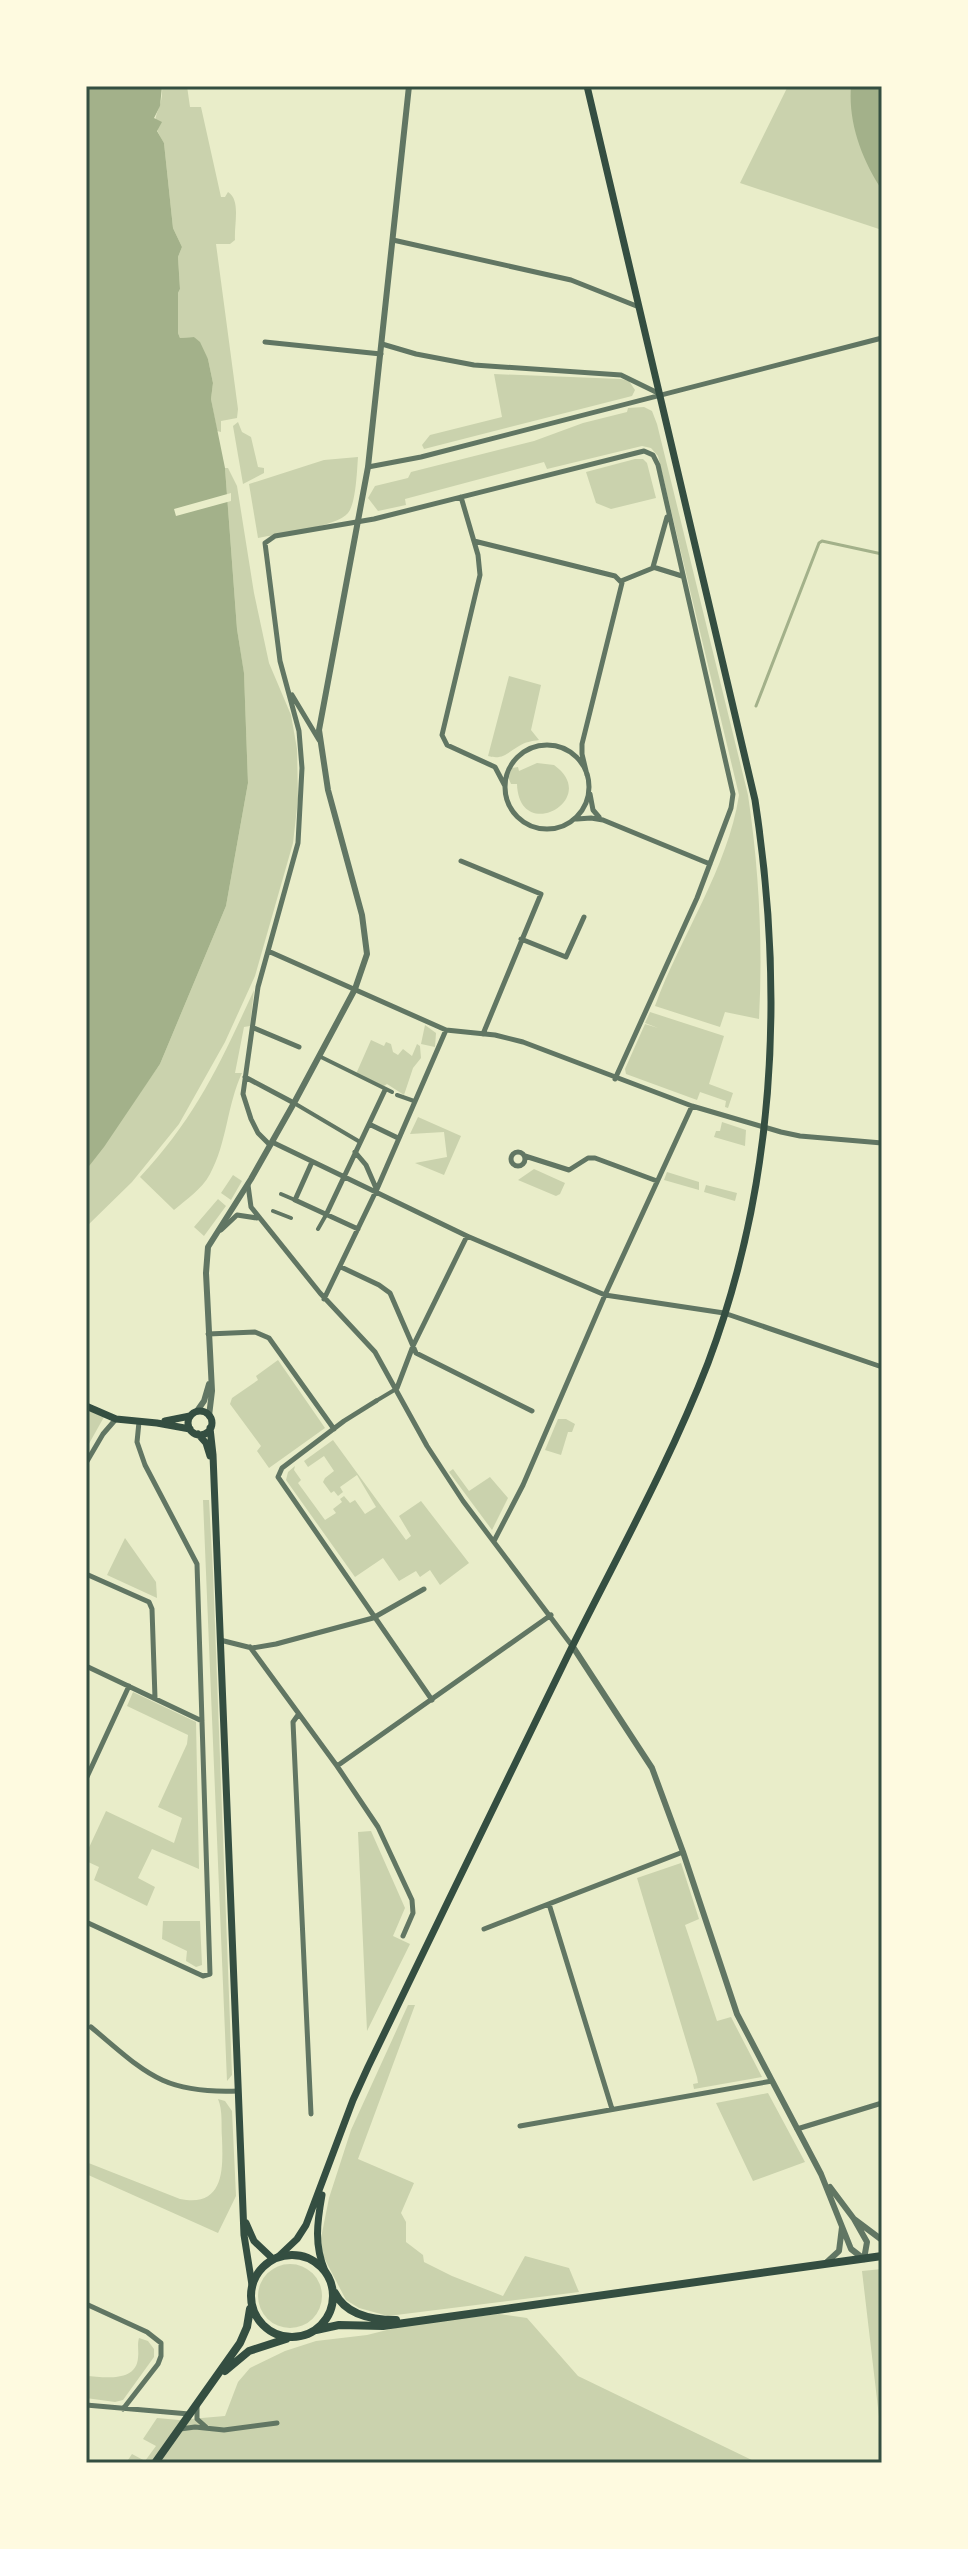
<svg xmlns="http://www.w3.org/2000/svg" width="968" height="2549" viewBox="0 0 968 2549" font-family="'Varela Round',sans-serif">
<rect width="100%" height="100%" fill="#e9edc9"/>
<path fill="#cad2ad" d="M162,86h25l3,21h11l20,90h4l3,-5c13,8 6,32 7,48l-5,4h-14l22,165 -1,9 -16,3v11l-4,-1 -6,-32 2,-16 -5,-24 -14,-22 -14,1 -2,-5v-40l2,-4 -2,-32 4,-10 -9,-19 -9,-85c-19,-30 0,-28 -2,-57z
M788,86h94v144l-142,-47z
M494,374l127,5 8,2 6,9 -3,6 -208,53 -2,-4 8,-10 72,-18z
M644,407l8,4 5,13 91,371c11,74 15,149 11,224l-34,-7 -5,15 -65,-21c25,-69 73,-138 84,-211l-81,-339 -7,-8 -9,-2 -95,23 -3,-7 -139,37 1,6 -28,6 -10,-13 7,-12 33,-8 3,-6 123,-31 49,-18 44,-11 1,-4z
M238,422l4,10 9,5 7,30 6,1v5l-21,11 -10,-58z
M358,457c-1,13 -2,47 -10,56 -11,14 -71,21 -90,25l-9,-54 75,-24z
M635,459h8l4,4 9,35 -45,11 -15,-6 -10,-31z
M225,468h3l9,18 17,107 15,70 22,52 6,34 1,50 -5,44 -38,133 -30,66 -46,82 -47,58 -46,45v-57l74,-106 66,-158 22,-123 -4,-109 -7,-45z
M509,676l32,9 -10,45 8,10c-7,1 -14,2 -20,6 -12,7 -16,14 -31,10z
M537,763l17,2c48,34 -35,80 -37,19h-6l-3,-7 4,-9 6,-1 1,4z
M254,990l-4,36 -6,1 -9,46h7c-15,32 -15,70 -32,101 -8,15 -23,25 -36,36l-34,-33c56,-60 80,-113 114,-187z
M650,1012l74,24 -15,48 24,9 -5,15 -3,-1 1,-6 -26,-9 -3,8 -71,-26 -1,-5 20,-45 13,4 -13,-5z
M425,1025l11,8 -1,14 -14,-3z
M371,1040l13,6 2,-4 5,2 2,8 5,3 5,-6 9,7 5,-12 3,2 1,12 -8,10 -9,27 -17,-11 -3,2 -28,-12z
M418,1117l43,19 -17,39 -29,-12 32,-6 -3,-25 -34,2z
M722,1122l24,8 -1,16 -31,-9 2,-6h4z
M534,1169l31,14 -5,11 -4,2 -38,-16z
M667,1172l32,10v8l-35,-10z
M233,1175l9,6 -11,19 -10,-7z
M706,1185l31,8 -2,8 -31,-9z
M218,1199l8,7 -22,30 -10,-9z
M278,1360l47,68 -56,40 -12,-17 4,-5 -31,-42 2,-6 26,-18 -2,-4z
M86,1409l18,8 -18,32z
M558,1419h8l9,5 -3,8h-4l-7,23 -16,-5z
M333,1440l73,100 5,-4 -12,-20 22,-15 48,62 -29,22 -10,-15 -10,7 -4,-6 -17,10 -16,-23 -28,19 -69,-97 2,-8 7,-6 -1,4 7,10 -3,3 27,37 11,-7 -3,-4 9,-7 -2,-3 4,-3 6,7 5,-3 10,14 11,-7 -19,-32 -17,12 3,5 -5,4 -4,-5 -3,2 -8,-11 2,-4 9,-7 -10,-15 -16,11 -4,-6z
M453,1469l16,22 21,-14 18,21 -16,32 -43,-58z
M203,1500h6l4,73 19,502 -5,6z
M125,1538l31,44 1,16 -50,-23z
M133,1692l63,30 3,147 -47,-20 -14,29 17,9 -8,19 -53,-26 5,-13 -13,-6v-7l20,-43 68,32 8,-25 -24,-11 29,-63 1,-9 -61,-29z
M371,1831l34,77 -12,28 17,8 -43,87 -9,-199z
M681,1863l18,56 -14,6 32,96 14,-4 31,60 -68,12 -1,-5 5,-1 -1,-6 -60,-199z
M163,1921h37l2,44 -6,2 -10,-6 1,-10 -25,-12z
M408,2005h7l-57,154 56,24 -13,30 5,9v20l17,13 1,7 28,14 51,20 22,-40 44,12 10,24 -191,24 -29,-8 -13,-8 -25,-48v-14l8,-40 22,-68z
M768,2093l37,69 -52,19 -37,-78z
M218,2099l7,2 7,10 4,85 -18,37 -132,-59v-12l94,37c45,9 43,-31 42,-61 -1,-13 1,-27 -4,-39z
M258 2296a32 32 0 1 1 64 0a32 32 0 1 1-64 0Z
M882,2269v173l-20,-171z
M499,2314l28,4 51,58 180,87h-632l6,-9 13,7 11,-15 -13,-7 14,-21 22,2 46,-4 13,-34 12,-14 35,-17 31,-10 51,-6 44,-11z
M139,2338l9,3 6,8v8l-31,43 -8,2 -29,-4v-22c17,1 50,7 52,-18 1,-7 -1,-13 1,-20z"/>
<path fill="#a3b18a" d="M86,86h76l-2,20 -6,12 8,4 -5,9 7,12 9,85 9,19 -4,10 2,32 -2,4v40l2,5 14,-1 6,5 8,17 5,24 -2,16 14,69 12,161 7,44 4,110 -22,123 -66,158 -56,83 -18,23z
M851,86h31v104c-20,-30 -34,-67 -31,-104z"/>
<path fill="#e9edc9" d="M231,493v8l-55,15 -2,-7z"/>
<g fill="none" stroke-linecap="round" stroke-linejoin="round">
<path stroke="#a3b18a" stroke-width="3" d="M756,706l63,-163 3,-2 60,13"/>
<path stroke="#617663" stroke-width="4" d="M319,1056l73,36
M397,1095l17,6
M294,1103l66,39
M281,1194l14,6
M273,1211l18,7
M318,1229l8,-14
M376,1401l20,-12"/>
<path stroke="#617663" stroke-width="5" d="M393,240l178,40 68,27
M265,342l116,12
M382,344l34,10 58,11 147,10 39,19
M368,467l53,-10 461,-119
M461,497l17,58 2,20 -38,160 5,10 48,22 10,19
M667,517l-14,50 29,9
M474,541l141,35 7,7 -40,161v10l5,21
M621,581l32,-13
M292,695l27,45
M505 787a42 42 0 1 1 84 0a42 42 0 1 1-84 0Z
M590,794l3,16 6,7
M577,819l14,-1 12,2 107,44
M461,861l80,33 -58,140
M521,939l45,18 18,-40
M268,951l178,79 49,5 28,7 169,64 89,26 19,4 82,7
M254,1028l45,19
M245,1077l49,26
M369,1124l29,14
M272,1142l195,94 138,59 119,18 158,54
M270,1145l-12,-12 -7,-14 -8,-25 15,-107 40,-144 4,-75 -3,-37 -19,-70 -15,-118 10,-7 99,-17 270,-68 9,4 5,10 75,329 -2,14 -34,90 -82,181
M511 1159a7 7 0 1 1 14 0a7 7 0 1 1-14 0Z
M355,1152l11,13 10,23
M525,1156l44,14 19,-12h7l62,23
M312,1162l-17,38 63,29
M248,1185l3,22 69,86 55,59 52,94 36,55 110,146
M326,1215l59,-125
M221,1230l16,-15 20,3
M341,1267l38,18 11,8 26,60 116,58
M324,1299l53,-110 69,-159
M208,1334l47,-2 14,6 65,91
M397,1388l16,-42 54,-110
M376,1401l-32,20 -62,47 -4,9 154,223
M86,1463l17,-29 13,-15
M494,1541l29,-56 82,-190 87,-189
M86,1574l63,28 3,7 3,89
M220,1640l32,8 24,-4 97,-26 51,-29
M250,1647l87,119 41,61 34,73 1,13 -10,23
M86,1666l116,55
M298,1715l-5,7 18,392
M337,1766l214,-151
M86,1779l43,-93
M549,1904l63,205
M86,1922l117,54 7,-2 -13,-410 -52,-99 -8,-23 2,-20
M484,1929l199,-77
M91,2027c55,46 71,67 147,64
M520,2126l252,-45
M797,2129l85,-26
M86,2304l61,28 14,11v13l-3,8 -35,45
M86,2405l103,9
M197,2405v14l9,8
M180,2429l15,-2 29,3 53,-7"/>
<path stroke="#617663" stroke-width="6" d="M197,1411l7,-10 5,-17
M209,1416l3,-25 -6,-118 2,-26 43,-68 43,-76 61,-114 12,-35 -5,-39 -34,-125 -9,-60 49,-263 41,-381
M573,1647l79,121 31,84 54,162 84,160 30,75 13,10 3,-17 -13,-23
M830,2187l24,32 28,21
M827,2262l12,-11 3,-24"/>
<path stroke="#344e41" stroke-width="7" d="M86,1406l30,13 41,4 33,6
M188 1423a12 12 0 1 1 24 0a12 12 0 1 1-24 0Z
M165,1421l25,-5
M210,1428l3,27 31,780 8,50
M198,1434l8,9 4,13
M322,2195c-5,28 -8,50 3,76
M246,2223l8,18 19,18
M278,2257l19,-18 9,-14 47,-125 15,-33c66,-137 132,-273 199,-410 48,-97 102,-193 141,-294 68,-181 76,-374 47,-563l-168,-714"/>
<path stroke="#344e41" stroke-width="8" d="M251 2296a41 41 0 1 1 82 0a41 41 0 1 1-82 0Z
M335,2293c11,22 38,27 61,27
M316,2330l23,-5 44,1 499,-70
M225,2371l24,-20 37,-12
M155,2463l85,-120 7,-16 3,-18"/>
</g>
<rect width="968" height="2549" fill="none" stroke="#fefae0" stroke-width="176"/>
<rect x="88" y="88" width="792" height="2373" fill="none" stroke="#344e41" stroke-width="3"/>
</svg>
